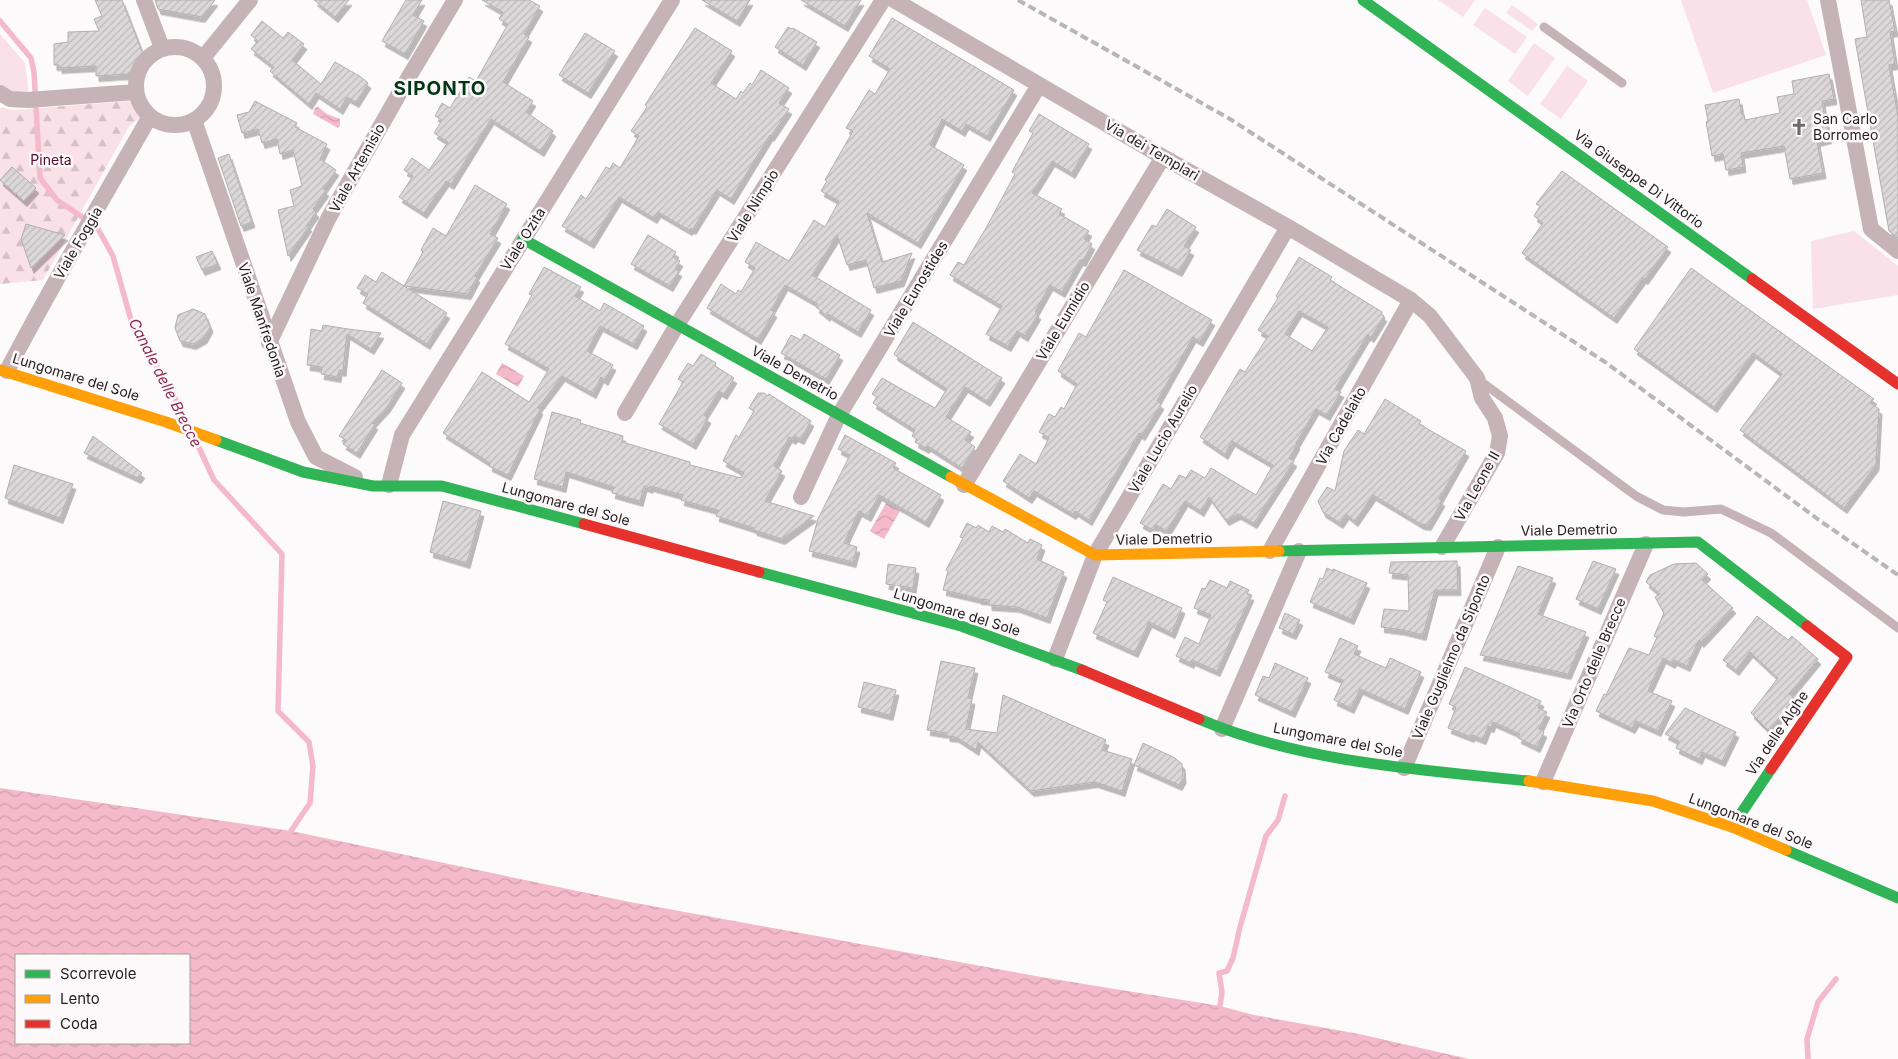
<svg xmlns="http://www.w3.org/2000/svg" width="1898" height="1059" viewBox="0 0 1898 1059" font-family="Inter,sans-serif">
<defs>
<pattern id="forest-firs" width="22" height="20" patternUnits="userSpaceOnUse" patternTransform="scale(1.25)"><rect width="22" height="20" fill="#fae0e8"/><path d="M5 1l3.5 6h-7zM16 11l3.5 6h-7z" fill="#d6c0c7"/></pattern>
<pattern id="water-waves" width="16" height="10" patternUnits="userSpaceOnUse" patternTransform="scale(1.25)"><rect width="16" height="10" fill="#f4b9cb"/><path d="M0 5q4-4 8 0t8 0" fill="none" stroke="#d19fae"/></pattern>
<pattern id="building-hatch" width="6" height="6" patternUnits="userSpaceOnUse" patternTransform="scale(1.25)"><rect width="6" height="6" fill="#dcd7d9"/><path d="M-1 1l2-2M0 6l6-6M5 7l2-2" fill="none" stroke="#bdb8ba"/></pattern>
<filter id="shadow"><feDropShadow dx="3" dy="5.5" stdDeviation="0" flood-color="#0004"/></filter>
</defs>
<rect width="100%" height="100%" fill="#fcfafb"/>
<path fill="#fae0e8" d="M1438,0h37l-12,17z
M1681,0h126l19,55 -113,38z
M1512,5l26,19 -6,7 -26,-18z
M1485,8l42,29 -12,17 -42,-29z
M0,34l25,29 4,31h-17l-12,-10z
M1534,43l21,15 -27,38 -20,-15z
M1567,66l21,15 -27,38 -21,-15z
M1854,231l44,35v29l-85,14 -2,-68z"/>
<path fill="url(#forest-firs)" d="M130,101l10,16 -12,11 -85,152 -43,4v-176l15,2z"/>
<path fill="url(#water-waves)" fill-rule="evenodd" d="M318,107l9,7 13,5v7l-2,2 -25,-14 2,-6z
M502,363l22,13 -6,11 -22,-13z
M886,503l14,8 -16,28 -14,-8z
M0,788l291,43 339,71 411,75 179,29 34,9 105,19 110,25h-1469zM16,955h173v88h-173z"/>
<g fill="none" stroke-linecap="round" stroke-linejoin="round">
<path stroke="#f4b9cb" stroke-width="5.5" d="M0,21l31,37 3,14 6,106 17,22 40,27 16,29 20,71 40,67 13,28
M195,439l19,41 68,74 -4,157 31,31 4,24 -3,37 -19,28
M1220,1006l2,-14 -3,-19 8,-2 6,-13 7,-31 26,-91 12,-16 7,-24
M1808,1059l-1,-20 11,-37 18,-23"/>
</g>
<path fill="url(#building-hatch)" stroke="#b2afb0" fill-rule="evenodd" filter="url(#shadow)" d="M95,0h27l21,54 -15,20 -32,2v-10l-37,2v-3h-5v-21l14,-2v-10l31,-1 -5,-12 8,-3z
M155,0h60l-13,17 -44,-8z
M314,0h35l-14,17z
M406,0h16l-9,15 11,6 -19,33 -23,-13z
M482,0h47l11,6 -16,28 5,3 -26,45 30,19 -7,11 27,19 -12,20 -50,-32 -40,65 -5,-3 -22,32 -25,-16 14,-21 -9,-6 8,-12 17,12 19,-28 -14,-9 8,-13 -7,-4 7,-13 8,5 19,-31 7,4 32,-57 -9,-5 4,-7z
M702,0h48l-13,21z
M801,0h60l-16,26z
M1861,0h28l6,31 -5,1 5,32 -6,1 9,52v121l-9,-7 -34,-192 12,-2z
M892,18l122,72 -27,46 -21,-12 -4,7 -20,-12 -12,26 34,20 -46,78 -51,-30 15,49 30,-9 -11,28 -27,7 -8,-28 -19,5 -10,-30 -25,40 59,35 -13,22 -30,-18 -1,2 -11,-9 2,-3 -33,-19 -14,25 3,2 -16,27 -51,-31 14,-24 15,10 2,-4 3,2 14,-24 -10,-6 11,-20 33,19 25,-41 11,7 14,-26 -18,-10 6,-10 -2,-1 28,-49 -7,-3 23,-38 6,4 15,-25 -21,-13z
M262,21l21,17 5,-6 16,12 -12,16 29,24 14,-22 26,15 7,6 -12,19 -9,-5 -7,12 -24,-16 -7,11 -39,-33 4,-4 -23,-18 7,-8 -7,-6z
M788,27l4,2 1,-1 24,14 -14,23 -28,-18z
M695,28l37,23 -21,32 25,16 5,-8 2,2 7,-10 2,2 9,-15 28,18 -10,15 10,6 -18,27 -1,-1 -39,64 -14,-9 -24,39 -2,-1 -2,2 -31,-18 -4,6 -35,-21 -28,46 -29,-17 19,-31 5,4 20,-32 4,2 3,-6 7,5 19,-32 -8,-5 16,-24 -2,-2z
M585,33l30,18 -27,42 -29,-18z
M1829,74l5,25 -12,2 7,37 -12,3 6,32 -33,6 -6,-33 -43,7 2,14 -17,3 -3,-16 -11,2 -6,-34 2,-1 -3,-16 34,-6 3,16h2l1,5 35,-7 -3,-16 17,-3 -2,-13z
M255,101l42,22 -2,4 32,17 -7,15 16,11 -13,19 3,2 -13,18 3,3 -9,13 2,1 -21,30 -10,-46 16,-4 -4,-16 12,-4 -9,-36 -13,4 -3,-15 -15,4 -4,-14 -16,4 -5,-18 12,-3z
M1039,114l50,30 -17,29 -20,-12 -20,32 30,16 -3,5 30,17 -5,8 8,5 -9,17 -3,-1 -18,32 -12,-7 -15,27 3,2 -13,22 -8,-5 -9,15 -22,-12 16,-28 -52,-31 8,-13 6,3 22,-37 29,-54 -3,-2 21,-39 -4,-2z
M229,154l23,68 -11,4 -23,-68z
M12,167l24,21 -12,13 -24,-21z
M1562,171l106,76 -23,32 -2,-1 -29,40 -92,-65 21,-30 -9,-7 6,-10 -4,-2z
M475,185l32,19 -17,30 8,4 -23,38 2,1 -9,17 -64,-8 43,27 -20,31 -64,-41 5,-9 -11,-6 8,-13 11,7 6,-10 22,14 19,-34 -2,-2 12,-22 13,8z
M1167,209l29,18 -12,19 7,4 -12,21 -42,-21 15,-25 4,2z
M26,224l39,11 -34,33 -10,-29z
M648,235l28,17 -3,5 7,4 -5,8 4,2 -9,15 -39,-22z
M212,251l6,13 -16,6 -6,-13z
M1299,257l33,20 -2,3 52,32 -1,2 3,2 -13,21 -3,-2 -2,2 -31,52 6,3 -14,23 -11,-6 -20,34 1,1 -8,14 5,3 -40,62 -16,-9 -12,6 -17,-23 -8,14 -16,-10 -18,30 -11,-6 -3,5 -13,-7 23,-39 8,5 8,-14 7,3 5,-8 14,8 6,-10 45,27 17,-30 -41,-24 -7,13 -25,-17 40,-68 5,3 23,-36 -10,-6 20,-32 -2,-2zM1299,311l29,16 -16,24 -27,-17z
M544,267l37,20 -6,9 25,15 4,-8 40,23 -10,18 -34,-18 -13,25 26,14 -8,15 -4,-3 -8,16 -31,-17 -24,32 2,1 -32,66 -19,-9 1,-3 -47,-30 39,-61 47,30 20,-33 -44,-25 27,-49 -3,-1z
M1691,268l183,131 -4,4 9,6 -3,56 -32,43 -104,-78 42,-56 -29,-21 -39,54 -80,-58z
M1124,270l88,50 -12,21 -7,-4 -36,64 4,3 -19,31 -3,-2 -50,87 -14,-9 -2,3 -39,-23 -5,7 -26,-17 17,-27 16,10 13,-26 -10,-6 10,-18 6,3 6,-10 3,2 13,-25 -19,-13 21,-38 7,4z
M193,309l12,5 5,13 -6,11 -11,6 -13,-3 -5,-13 3,-13z
M913,322l89,56 -15,23 -22,-14 -19,30 25,15 -6,8 10,7 -13,21 -34,-22 -2,2 -11,-6 2,-3 -5,-3 3,-6 -42,-27 4,-6 -5,-3 10,-16 53,30 12,-19 -51,-33 -2,-2z
M323,325l25,4 33,4 -10,16 -24,-15 -4,37 -4,-1 -1,7 -17,-3 1,-7 -15,-2 4,-36 11,2z
M804,334l36,21 -14,24 -45,-26 10,-18 10,5z
M701,354l15,9 -1,3 19,12 -10,16 -5,-3 -15,24 4,3 -15,26 -34,-20 24,-42 -5,-3 10,-16 5,3z
M382,370l20,13 -15,24 -15,16 3,1 -18,29 -14,-9 3,-4 -7,-4z
M758,393h6l4,3 1,-2 42,27 -10,18 -6,-3 -2,3 -4,-2 -15,29 8,5 -17,30 49,15 -32,23 -28,-9v-2l-38,-12 2,-6 -37,-10 2,-5 -33,-9v2l-6,-2 -4,15 -28,-8 2,-6 -48,-15 -3,15 -29,-8 18,-67 29,8 -1,3 43,13 -1,6 68,20v3l51,13 3,-5 -21,-12 13,-26 3,2 15,-26 -5,-3z
M1385,399l36,22 -2,3 47,27 -27,48 3,2 -14,24 -7,-1 -48,-29 -18,26 -9,-7 -6,9 -17,-11 -5,-11 9,-14 8,4 9,-40 14,-21 6,4z
M845,435l51,28 -3,5 48,27 -15,27 -47,-27 -11,21 -9,-5 -15,32 13,4 -4,15 -44,-11 9,-32 32,-64 -12,-6z
M93,436l49,37 -4,5 -54,-25z
M14,465l59,19 -13,34 -55,-20z
M443,501l38,10 -14,52 -37,-11z
M967,523l9,5 2,-3 11,7 3,-6 11,6 2,-3 23,14 2,-4 12,6 -5,14 27,13 -17,46 -30,-11 -28,-2v-5l-11,-1v-1l-35,-8 5,-19 -2,-1 17,-32 -3,-1z
M1457,561l1,29h-23l-12,45 -20,-5 -22,-3 3,-18 25,2 -1,-36 -19,-2 2,-11z
M1593,561l23,8 -18,40 -22,-10z
M1696,563l12,11 -6,6 31,28 -32,34 -2,-2 -12,26 -13,-6 -2,3 -9,-5 -15,33 24,10 -14,30 -22,-10 -4,7 -36,-17 8,-17 2,1 23,-47 20,7 8,-18 -3,-1 10,-23 -9,-16 5,-3 -14,-12 4,-7 24,-11z
M888,564l28,4 -3,20 -27,-4z
M1518,566l35,12 -15,36 48,18 -18,42 -88,-19z
M1327,568l6,3v-2l34,14 -16,36 -41,-17 10,-24 3,1z
M1113,577l69,31 -10,25 -23,-11 -14,30 -42,-19 14,-31 -4,-2z
M1210,580l17,8 3,-7 19,9 -2,4 4,1 -34,76 -25,-11 -1,3 -15,-7 9,-19 14,7 12,-29 -17,-7 8,-20 3,1z
M1285,613l15,7 -7,14 -14,-6z
M1757,616l31,24 4,-4 26,23 -29,35 5,4 -25,33 -18,-18 27,-35 -28,-26 -14,18 -13,-10z
M1340,638l18,8 -4,8 32,14 4,-10 31,14 -16,37 -45,-20 -9,19 -17,-8 9,-20 -18,-8z
M941,661l34,7 -7,30 4,1 -6,30 31,4 6,-38 103,45 -4,10 30,9 -10,32 -27,-9 -64,9 -53,-49 -2,8 -20,-13 -9,-1v-3l-20,-3z
M1275,663l33,15 -16,34 -37,-17 8,-19 6,2z
M1465,667l76,34 -3,7 9,4 -8,17 5,3 -7,15 -19,-9 2,-4 -27,-12 -2,5 -3,-1 -5,13 -11,-4 -1,2 -23,-9 8,-21 -7,-3z
M864,682l32,8 -6,25 -32,-8z
M1685,708l51,24 -14,29 -20,-9 -3,7 -23,-11 3,-7 -14,-7z
M1143,743l32,15 7,6 1,14 -4,7 -45,-20z"/>
<g fill="none" stroke-linecap="round" stroke-linejoin="round">
<path stroke="#c5b3b8" stroke-width="9" d="M1544,27l78,56
M1479,380l157,116 27,14 21,2 37,-3 50,24 127,95"/>
<path stroke="#c5b3b8" stroke-width="16" d="M144,0l18,48
M894,0l269,157 125,70 123,73 19,16 47,62 5,20 13,20 5,18 -3,17 -55,94
M1828,0l43,229 27,22
M136 86a39 39 0 1 1 78 0a39 39 0 1 1-78 0Z
M203,58l47,-58
M0,93l10,6 18,1 108,-8
M194,120l104,302 18,35 39,20
M269,343l59,-124 76,-134 51,-85
M7,371c45,-87 95,-170 143,-255
M625,413l52,-88 206,-325
M389,485l13,-50 270,-435
M964,485l199,-328
M801,497l38,-82 200,-330
M1270,551l141,-251
M1055,659l40,-104 193,-328
M1222,729l77,-178
M1404,768l94,-221
M1543,782l103,-238"/>
<path stroke="#30b455" stroke-width="11" d="M1363,0l389,279
M523,239l428,238
M216,440l87,32 70,14h69l142,38
M1279,551l419,-9 109,84
M759,572l202,54 121,44
M1199,719c101,43 222,51 330,62
M1732,827l39,-58
M1786,850l112,48"/>
<path stroke="#ff9f0a" stroke-width="11" d="M0,370l166,52 50,18
M951,477l144,78 184,-4
M1529,781l124,20 79,26 54,23"/>
<path stroke="#e5322d" stroke-width="11" d="M1752,279l146,105
M584,524l175,48
M1082,670l117,49
M1771,769l76,-112 -40,-31"/>
<path stroke="#bcb3b6" stroke-width="4" stroke-dasharray="8 4" stroke-linecap="butt" d="M1018,0l212,119 375,243 214,158 79,55"/>
</g>
<defs>
<g id="church-bare" transform="scale(1.35)"><path d="M-1.2-6h2.4v3.5h3.3v2.4h-3.3V6h-2.4V-.1h-3.3v-2.4h3.3Z" fill="#706a6c" stroke="#fdf9fa" stroke-width="2.5" paint-order="stroke"/></g>
</defs>
<g fill-rule="evenodd">
<use href="#church-bare" x="1799" y="127"/>
</g>
<g text-anchor="middle" stroke-width="5" stroke-linejoin="round" paint-order="stroke">
<g font-size="14" fill="#241d1f" stroke="#fdf9fa" text-anchor="start">
<text x="1813" y="124">San Carlo<tspan x="1813" dy="16">Borromeo</tspan></text>
</g>
<g font-size="14" fill="#241d1f" stroke="#fdf9fa">
<text transform="translate(1152 150) rotate(30)" y="5">Via dei Templari</text>
<text transform="translate(357 168) rotate(-61)" y="5">Viale Artemisio</text>
<text transform="translate(1639 179) rotate(36)" y="5">Via Giuseppe Di Vittorio</text>
<text transform="translate(753 206) rotate(-58)" y="5">Viale Nimpio</text>
<text transform="translate(523 239) rotate(-58)" y="5">Viale Ozita</text>
<text transform="translate(78 243) rotate(-60)" y="5">Viale Foggia</text>
<text transform="translate(916 289) rotate(-59)" y="5">Viale Eunostides</text>
<text transform="translate(262 320) rotate(71)" y="5">Viale Manfredonia</text>
<text transform="translate(1063 321) rotate(-59)" y="5">Viale Eumidio</text>
<text transform="translate(795 373) rotate(29)" y="5">Viale Demetrio</text>
<text transform="translate(76 377) rotate(17)" y="5">Lungomare del Sole</text>
<text transform="translate(1341 426) rotate(-61)" y="5">Via Cadelaito</text>
<text transform="translate(1163 439) rotate(-60)" y="5">Viale Lucio Aurelio</text>
<text transform="translate(1477 486) rotate(-61)" y="5">Via Leone II</text>
<text transform="translate(566 504) rotate(15)" y="5">Lungomare del Sole</text>
<text transform="translate(1569 530) rotate(-1)" y="5">Viale Demetrio</text>
<text transform="translate(1164 539) rotate(-1)" y="5">Viale Demetrio</text>
<text transform="translate(957 612) rotate(17)" y="5">Lungomare del Sole</text>
<text transform="translate(1451 657) rotate(-67)" y="5">Viale Guglielmo da Siponto</text>
<text transform="translate(1594 663) rotate(-67)" y="5">Via Orto delle Brecce</text>
<text transform="translate(1777 733) rotate(-56)" y="5">Via delle Alghe</text>
<text transform="translate(1338 740) rotate(11)" y="5">Lungomare del Sole</text>
<text transform="translate(1751 821) rotate(21)" y="5">Lungomare del Sole</text>
</g>
<g font-size="14" fill="#53092a" stroke="#fdf9fa">
<text x="51" y="165">Pineta</text>
</g>
<g font-size="15" font-style="italic" fill="#8b2b51" stroke="#fdf9fa">
<text transform="translate(165 383) rotate(63)" y="5">Canale delle Brecce</text>
</g>
<g font-size="19" font-weight="bold" letter-spacing="1" fill="#013614" stroke="#fdf9fa">
<text x="440" y="95">SIPONTO</text>
</g>
</g>
<rect x="15" y="954" width="175" height="90" fill="#fdf9fa" stroke="#a6a1a2"/>
<rect x="25" y="970" width="25" height="8" fill="#30b455" stroke="#a6a1a2"/>
<text x="60" y="979" font-size="15" fill="#241d1f">Scorrevole</text>
<rect x="25" y="995" width="25" height="8" fill="#ff9f0a" stroke="#a6a1a2"/>
<text x="60" y="1004" font-size="15" fill="#241d1f">Lento</text>
<rect x="25" y="1020" width="25" height="8" fill="#e5322d" stroke="#a6a1a2"/>
<text x="60" y="1029" font-size="15" fill="#241d1f">Coda</text>
</svg>
